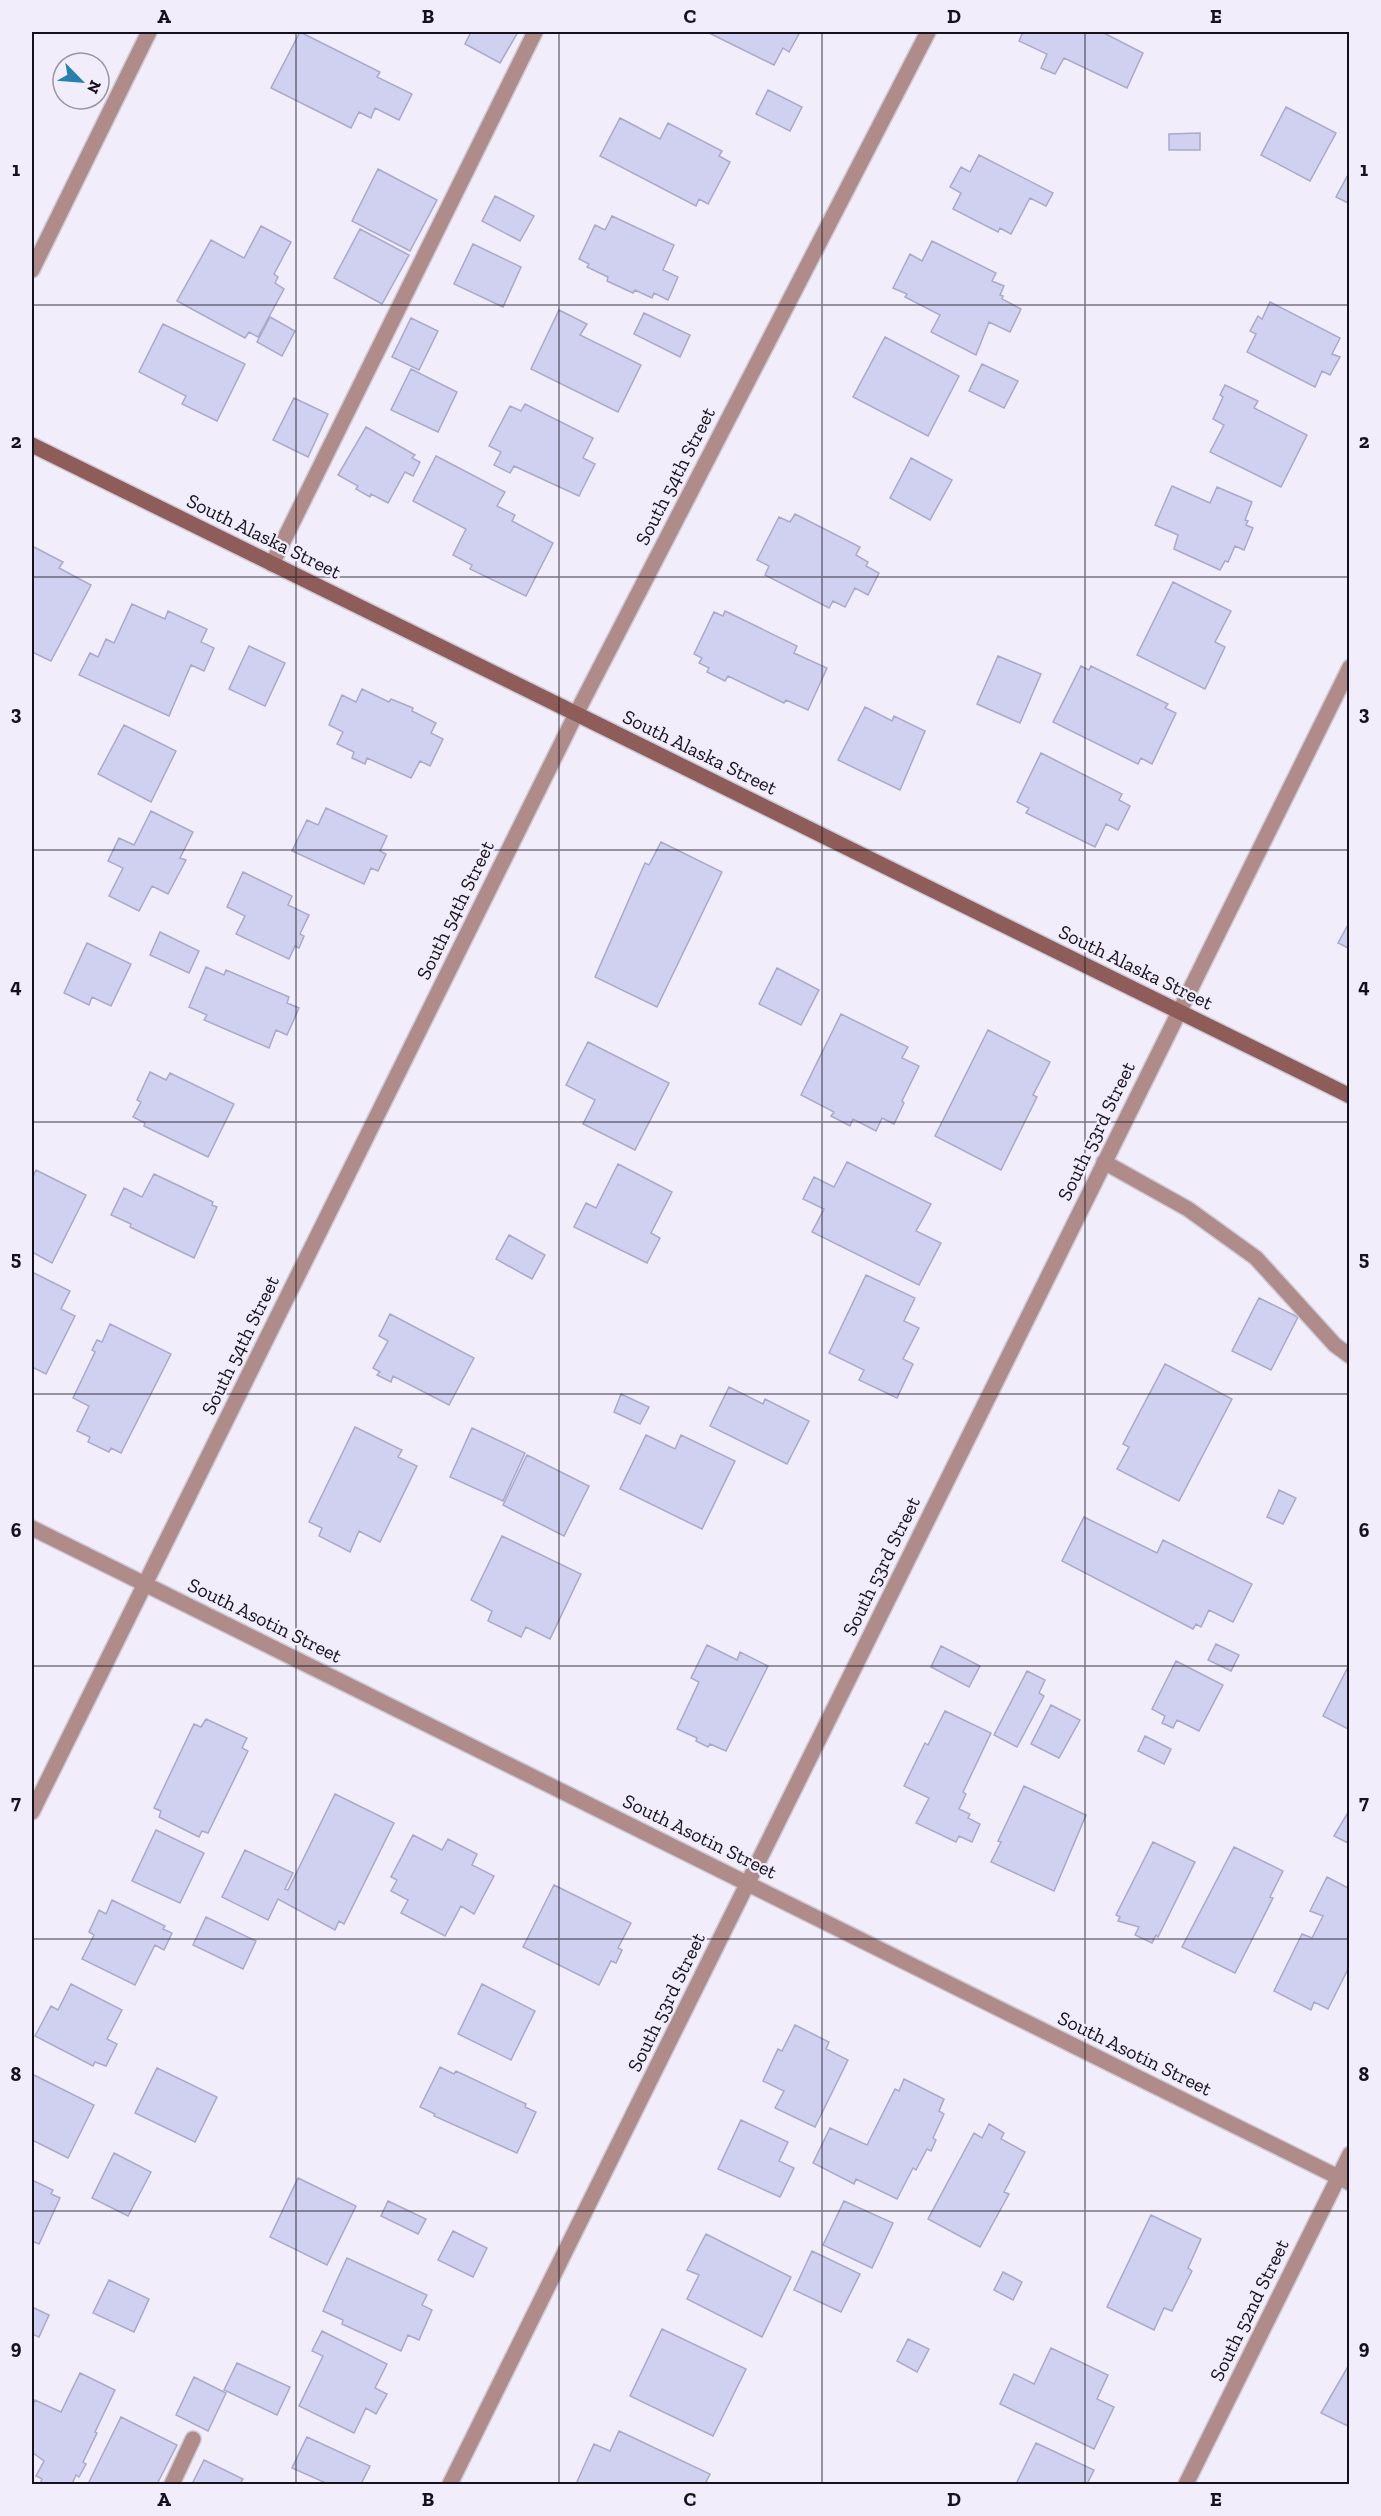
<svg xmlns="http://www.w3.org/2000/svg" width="1381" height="2516" viewBox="0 0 1381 2516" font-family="'Zilla Slab',serif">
<rect width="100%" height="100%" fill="#f1edfb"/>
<path fill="#d0d0f1" stroke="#aaa9c9" stroke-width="1.5" d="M300,32l80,40 -3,5 35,17 -13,26 -24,-12 -4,10 -12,-6 -8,16 -80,-40z
M471,32h47l-18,31 -35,-19z
M707,32h93l-11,20 -6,-4 -9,17z
M1023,32h79l41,21 -16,35 -63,-30 -9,16 -14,-6 6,-14 -28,-13z
M768,90l34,17 -12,24 -34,-17z
M1286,107l50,26 -26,48 -49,-26z
M620,118l40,21 8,-16 54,28 -3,5 11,6 -22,42 -9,-5 -3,7 -96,-50z
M1200,133v17h-31v-16z
M979,155l74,38 -7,13 -16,-8 -19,36 -11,-6 -2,4 -45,-23 8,-16 -11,-6 11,-20 9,5z
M378,169l59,31 -27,51 -58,-30z
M1350,171v33l-14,-7z
M495,196l39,20 -14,25 -38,-20z
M612,216l62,29 -11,25 15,7 -10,23 -14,-7 -2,5 -17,-8 -2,3 -26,-12 1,-4 -21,-10 2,-3 -10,-5 16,-34 10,5z
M261,226l30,16 -17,32 4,3 -3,6 9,6 -26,48 -9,-5 -4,6 -68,-37 34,-61 33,18z
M360,229l49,26 -27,49 -48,-26z
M932,241l64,32 -4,8 12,5 -4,9 3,1 -1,3 19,10 -11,23 -21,-10 -13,33 -45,-23 9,-17 -35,-18 2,-3 -14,-6 17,-34 12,7z
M473,244l48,23 -18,40 -49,-23z
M1270,302l70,36 -8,16 8,3 -10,18 -8,-4 -7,16 -68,-35 9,-18 -6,-3 8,-15 4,3z
M559,310l28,14 -7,11 61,30 -23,47 -87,-43z
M644,313l46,22 -10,22 -46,-23z
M270,317l25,14 -13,25 -25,-14z
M411,318l27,13 -19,39 -27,-13z
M163,324l82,40 -28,57 -35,-17 4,-8 -47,-24z
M885,337l74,39 -31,60 -75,-39z
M982,364l36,17 -14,27 -35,-17z
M411,369l46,23 -19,40 -47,-22z
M1225,385l33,16 -4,7 53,27 -26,52 -71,-35 14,-27 -11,-6 10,-22 -3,-2z
M294,398l34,16 -20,43 -35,-17z
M525,404l68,34 -10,20 12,6 -16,32 -65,-30 -4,7 -16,-8 7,-13 -12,-6 21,-40 11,5z
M366,427l49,28 -3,3 8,4 -7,14 -8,-4 -17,31 -17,-9 -1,3 -14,-8 2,-3 -20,-11z
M436,456l69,36 -8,14 18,9 -3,6 41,22 -27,53 -56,-27 2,-4 -19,-10 13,-26 -53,-28z
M911,458l41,22 -22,40 -40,-22z
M1172,486l38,17 7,-16 35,15 -7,18 3,1 -2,4 7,3 -9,22 -9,-4 -7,16 -3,-1 -5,9 -46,-21 4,-14 -23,-10z
M795,514l65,33 -4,8 12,7 -2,4 13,7 -11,22 -13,-7 -10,19 -12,-6 -4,7 -64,-33 4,-9 -12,-6 22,-43 11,5z
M32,546l31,16 -4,6 32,17 -40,76 -19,-9z
M1173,582l58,29 -16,31 10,5 -20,42 -68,-34z
M132,604l33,15 3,-8 39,18 -6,13 13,6 -10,23 -13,-6 -22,51 -90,-41 11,-22 8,4 8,-18 8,4z
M725,611l72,35 -3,7 33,15 -19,42 -22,-10 -2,3 -56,-27 -3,5 -18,-9 2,-4 -10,-5 3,-5 -8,-4 20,-42 9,4z
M249,646l36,17 -20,43 -36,-17z
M998,656l43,18 -21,49 -43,-19z
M1081,666l8,4 2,-4 77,38 -3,4 11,5 -24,51 -11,-6 -3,6 -85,-42z
M362,689l27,13 2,-3 22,9 -1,3 24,12 -5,10 12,6 -13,27 -10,-5 -9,17 -44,-20 -2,6 -13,-6 2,-6 -17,-8 6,-12 -14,-7 13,-30 14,7z
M865,707l27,14 2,-5 31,15 -25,59 -62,-30z
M124,725l52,26 -25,51 -53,-28z
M1041,753l81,41 -3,6 11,6 -12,24 -12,-6 -11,23 -69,-34 3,-5 -12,-6z
M326,808l61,28 -7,15 6,3 -8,17 -7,-3 -7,16 -72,-33 15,-31 11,5z
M151,811l42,21 -13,26 6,2 -18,34 -16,-8 -13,25 -30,-15 14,-28 -15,-7 11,-23 15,7z
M661,842l61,30 -65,135 -62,-30 50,-114 4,2z
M243,872l49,24 -4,9 21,10 -9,19 4,2 -5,12 -4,-2 -6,13 -53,-25 9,-18 -18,-9z
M1350,921v28l-12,-6z
M160,932l39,19 -10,22 -39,-18z
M87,943l44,21 -20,42 -19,-9 -3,8 -25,-12z
M206,967l18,8 2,-5 63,27 -2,6 12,5 -12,27 -11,-5 -7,18 -65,-28 3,-5 -18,-8z
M777,968l42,22 -18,35 -42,-21z
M841,1014l67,33 -6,11 17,8 -17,35 2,2 -10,21 -12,-6 -6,13 -23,-12 -3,7 -19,-10 3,-4 -33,-17z
M988,1030l62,32 -17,33 4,2 -36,73 -66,-34z
M588,1042l81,41 -34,67 -52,-26 12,-24 -29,-15z
M150,1072l16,8 4,-7 64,31 -26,53 -64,-31 1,-3 -12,-6 8,-15 -4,-2z
M847,1162l84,42 -15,27 25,12 -22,42 -107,-53 12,-23 -21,-10 11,-22 20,10z
M618,1164l54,28 -21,41 9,5 -13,25 -73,-36 12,-24 10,5z
M36,1170l50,25 -34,68 -20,-11v-73z
M154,1174l59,28 -1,3 5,2 -23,51 -64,-31 1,-3 -20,-9 13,-27 18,9z
M509,1235l36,20 -13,24 -36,-20z
M32,1272l38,19 -9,18 14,7 -29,58 -14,-7z
M866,1275l49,23 -11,23 15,7 -16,31 10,5 -16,34 -38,-18 5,-10 -35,-17z
M1259,1298l39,19 -27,53 -39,-19z
M390,1314l84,44 -25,47 -56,-29 -2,6 -14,-7 3,-3 -7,-4 15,-27 -9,-5z
M110,1324l61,30 -50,99 -10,-5 -2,4 -21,-10 2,-5 -13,-6 12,-25 -16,-8 22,-46 -3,-2 5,-10 5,2z
M1165,1364l67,35 -53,102 -62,-32 12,-22 -6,-3z
M729,1387l34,17 2,-5 44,22 -22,43 -77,-38z
M621,1394l28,13 -9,17 -26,-12z
M355,1427l47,23 -4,7 19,9 -37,76 -21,-11 -9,21 -31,-16 3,-8 -13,-6z
M472,1428l53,25 -22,48 -53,-24z
M646,1435l29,14 6,-14 54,26 -33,68 -82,-40z
M527,1455l62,31 -25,50 -61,-31z
M1279,1490l17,8 -13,26 -16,-7z
M1084,1517l73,36 6,-13 89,44 -19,38 -24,-12 -8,17 -5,-3 -3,5 -131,-68z
M502,1536l79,38 -31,65 -24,-12 -5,10 -33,-16 4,-10 -21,-11z
M1216,1644l23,11 -8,16 -23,-11z
M707,1645l30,15 3,-8 28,14 -42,85 -16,-7 -2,3 -12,-6 1,-3 -20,-9 22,-47 -8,-4z
M941,1646l39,20 -11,21 -38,-20z
M1176,1661l47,24 -24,46 -22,-11 -4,8 -11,-5 3,-7 -13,-7z
M1349,1665h1v65l-27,-14z
M1027,1671l18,9 -6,13 5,3 -27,51 -23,-12z
M1051,1705l29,15 -21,38 -28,-14z
M945,1711l46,22 -28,59 3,2 -7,15 11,5 -2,4 12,6 -8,18 -13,-6 -3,6 -40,-19 13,-25 -25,-12 21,-43 3,2z
M206,1719l41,19 -5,10 6,3 -40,82 -6,-2 -3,6 -40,-20 2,-6 -7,-3 40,-84 7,3z
M1145,1736l26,13 -7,15 -26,-13z
M1024,1786l62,29 -32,76 -63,-29 10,-20 -3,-1z
M335,1794l59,29 -50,101 -5,-3 -4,9 -57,-31 -10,21 -46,-23 23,-47 48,23 -8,16 3,1z
M1350,1809v35l-16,-8z
M156,1830l48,23 -24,50 -48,-22z
M413,1835l29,15 6,-11 29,15 -5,11 22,11 -20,38 -13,-8 -16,30 -44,-23 7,-13 -17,-9 6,-11 -6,-3z
M1153,1842l42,20 -37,75 -2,-2 -4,8 -17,-8 4,-8 -21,-6 2,-4 -4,-2z
M1234,1847l49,24 -13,26 3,1 -38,75 -53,-26z
M1327,1877l23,12v76l-22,44 -14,-7 -3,8 -37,-19 28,-57 10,4 11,-22 -13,-5z
M554,1885l77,38 -13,25 4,2 -6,13 -5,-2 -12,24 -76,-38z
M112,1900l53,26 -2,3 9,4 -8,17 -9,-5 -20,40 -53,-26 12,-24 -5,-3 10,-22 7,4z
M206,1917l50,24 -13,28 -50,-24z
M71,1984l51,26 -15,29 10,5 -11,22 -11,-4 -2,4 -58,-30 16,-30 7,4z
M482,1984l53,27 -24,49 -53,-26z
M795,2025l34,17 -3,7 22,11 -33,67 -40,-19 9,-17 -21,-10 15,-32 4,2z
M440,2067l14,7 2,-3 70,33 -1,3 11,5 -19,41 -83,-37 1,-2 -15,-7z
M157,2068l60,29 -22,45 -60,-29z
M32,2074l62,31 -26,53 -36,-18z
M904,2079l40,20 -5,12 5,3 -11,24 3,2 -5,11 -4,-2 -11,21 -3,-2 -16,31 -41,-20 -2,5 -41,-21 17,-35 37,17 28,-56 4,2z
M741,2120l47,22 -9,19 15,7 -14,29 -62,-28z
M989,2124l15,9 -3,6 24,13 -21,40 5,2 -29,53 -52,-28 46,-86 8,5z
M114,2153l37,19 -23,44 -36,-18z
M298,2178l58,28 -29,59 -57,-28z
M32,2180l21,10 -2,4 9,4 -21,46 -7,-3z
M388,2201l38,18 -8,15 -37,-18z
M844,2201l49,22 -21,45 -49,-23z
M1151,2215l50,24 -13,29 4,3 -20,40 -8,-3 -10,22 -47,-23z
M453,2231l34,17 -14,29 -35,-17z
M706,2234l85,43 -29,60 -75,-38 12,-24 -12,-5z
M812,2251l48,23 -19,38 -47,-22z
M347,2258l80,37 -5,10 10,5 -13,30 -11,-5 -7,16 -59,-27 1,-4 -20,-9z
M1003,2272l19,10 -9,18 -19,-10z
M109,2280l40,19 -15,33 -41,-19z
M32,2307l17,8 -10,22 -7,-3z
M662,2329l84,40 -33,67 -83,-40z
M322,2331l65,33 -12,24 12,6 -11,20 -10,-6 -12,25 -55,-27 24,-50 -11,-5z
M908,2339l21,10 -12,23 -20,-11z
M1051,2348l57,27 -11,24 17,8 -20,42 -94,-45 14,-30 20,10z
M237,2363l53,24 -13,28 -53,-25z
M1350,2363v64l-29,-14z
M80,2373l35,17 -20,42 2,1 -14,29 3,2 -7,13 -3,-2 -4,9h-32l2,-5 -6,-3 8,-15 -12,-9v-44l3,-8 26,12z
M194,2377l32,16 -18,38 -32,-16z
M121,2417l56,28 -20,39h-69z
M619,2431l91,43 -5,10h-129l18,-40 16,7z
M307,2437l63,29 -9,18h-33l-36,-16z
M1036,2443l58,27 -7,14h-71z
M204,2460l39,19 -3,5h-48z"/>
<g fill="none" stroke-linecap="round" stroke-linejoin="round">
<g stroke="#cecad7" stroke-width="18">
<path id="lane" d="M272,564l263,-532
M1104,1162l84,47 68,49 79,87 15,11
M172,2484l21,-45"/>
</g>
<g stroke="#cecad7" stroke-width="18">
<path id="street" d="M32,270l117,-238
M32,1528l1318,655
M32,1812l544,-1098 352,-682
M450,2484l900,-1817
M1186,2484l164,-330"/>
</g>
<g stroke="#cecad7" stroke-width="18">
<path id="secondary" d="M32,445l1318,651"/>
</g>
<use href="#lane" stroke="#af8c89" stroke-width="15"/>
<use href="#street" stroke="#af8c89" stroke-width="15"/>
<use href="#secondary" stroke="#8e5c59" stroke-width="15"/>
</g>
<path fill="none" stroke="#16121d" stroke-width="1.5" stroke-opacity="0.55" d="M296,32v2452M559,32v2452M822,32v2452M1085,32v2452M32,305h1318M32,577h1318M32,850h1318M32,1122h1318M32,1394h1318M32,1666h1318M32,1939h1318M32,2211h1318"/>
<g text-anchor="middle" stroke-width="4.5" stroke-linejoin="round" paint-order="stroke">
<g font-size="20" fill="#16121d" stroke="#f1edfb">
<text transform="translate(675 476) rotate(-63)" y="7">South 54th Street</text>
<text transform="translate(264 536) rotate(26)" y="7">South Alaska Street</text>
<text transform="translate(700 752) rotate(26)" y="7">South Alaska Street</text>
<text transform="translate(455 910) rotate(-64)" y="7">South 54th Street</text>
<text transform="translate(1136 967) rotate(26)" y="7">South Alaska Street</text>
<text transform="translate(1096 1131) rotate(-64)" y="7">South 53rd Street</text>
<text transform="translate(240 1345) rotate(-64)" y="7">South 54th Street</text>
<text transform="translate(881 1566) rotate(-64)" y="7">South 53rd Street</text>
<text transform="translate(265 1620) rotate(26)" y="7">South Asotin Street</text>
<text transform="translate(700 1836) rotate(26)" y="7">South Asotin Street</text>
<text transform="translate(666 2002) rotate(-64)" y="7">South 53rd Street</text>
<text transform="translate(1135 2053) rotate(26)" y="7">South Asotin Street</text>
<text transform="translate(1249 2310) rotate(-64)" y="7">South 52nd Street</text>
</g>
</g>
<rect width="1381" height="2516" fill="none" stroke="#f1edfb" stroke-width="66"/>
<g transform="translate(81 81) rotate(115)"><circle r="28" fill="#f1edfb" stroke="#9995a2" stroke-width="1.5"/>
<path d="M0-4.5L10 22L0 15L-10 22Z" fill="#2880af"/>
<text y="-9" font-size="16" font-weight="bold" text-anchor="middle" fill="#16121d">N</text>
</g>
<rect x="33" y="33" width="1315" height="2450" fill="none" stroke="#16121d" stroke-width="2"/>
<g font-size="20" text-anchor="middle" font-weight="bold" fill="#16121d">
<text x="164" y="23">A</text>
<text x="428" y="23">B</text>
<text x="690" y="23">C</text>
<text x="954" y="23">D</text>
<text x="1216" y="23">E</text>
<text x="16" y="176">1</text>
<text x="1364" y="176">1</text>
<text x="16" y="448">2</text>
<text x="1364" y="448">2</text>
<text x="16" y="720">3</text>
<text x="1364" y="720">3</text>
<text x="16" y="993">4</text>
<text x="1364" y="993">4</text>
<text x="16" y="1265">5</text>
<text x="1364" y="1265">5</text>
<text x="16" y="1537">6</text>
<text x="1364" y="1537">6</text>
<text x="16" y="1809">7</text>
<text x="1364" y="1809">7</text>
<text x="16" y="2081">8</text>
<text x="1364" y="2081">8</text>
<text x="16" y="2354">9</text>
<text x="1364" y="2354">9</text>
<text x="164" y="2506">A</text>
<text x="428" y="2506">B</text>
<text x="690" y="2506">C</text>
<text x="954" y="2506">D</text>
<text x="1216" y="2506">E</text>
</g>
</svg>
